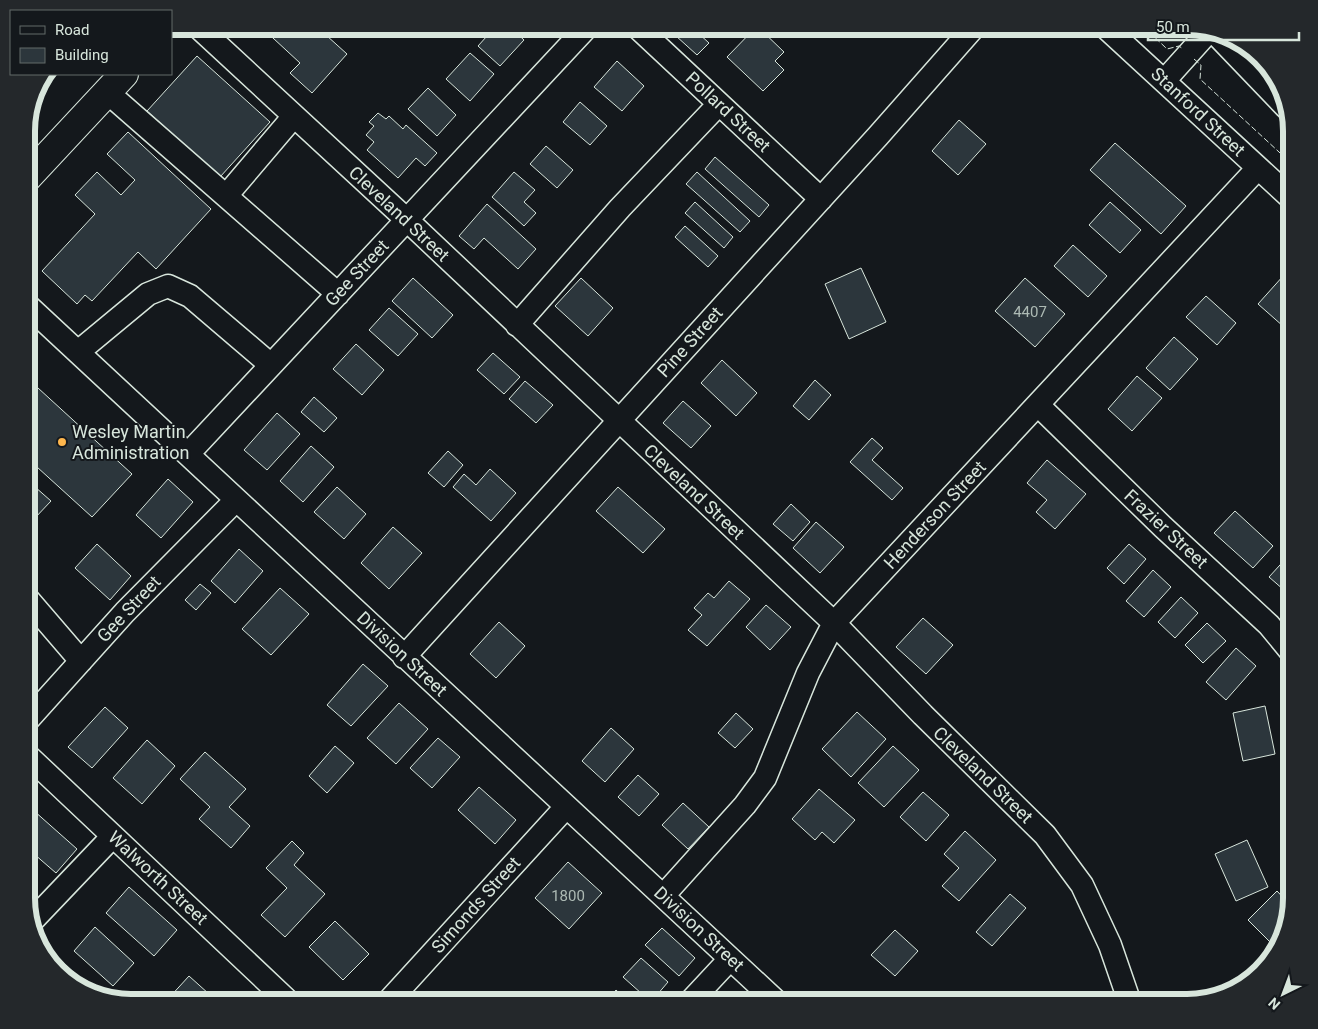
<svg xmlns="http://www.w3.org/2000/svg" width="1318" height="1029" viewBox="0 0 1318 1029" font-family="Roboto,sans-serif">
<rect width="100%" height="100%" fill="#14181c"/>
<path fill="#2c363c" stroke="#d8e6dc" d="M260,26h56l31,28 -35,39 -22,-20 10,-10z
M496,26h13l15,14 -24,26 -22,-20z
M665,26h37l-5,6 12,11 -12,12z
M757,26l27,26 -9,9 9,9 -21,21 -36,-34z
M470,53l24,21 -24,27 -24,-22z
M197,56l73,66 -50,55 -73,-66z
M617,61l27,25 -22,25 -28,-24z
M428,88l28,27 -19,21 -29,-27z
M580,102l27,24 -17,19 -27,-23z
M378,113l8,6 3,-3 14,13 3,-4 31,28 -12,13 -9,-8 -18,20 -31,-28 7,-8 -8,-7 8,-9 -5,-4z
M959,120l27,24 -28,31 -26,-24z
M128,132l83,77 -55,60 -18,-17 -46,49 -7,-6 -8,9 -35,-33 53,-57 -20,-19 22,-23 24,23 14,-15 -28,-26z
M1115,143l71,63 -25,28 -71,-64z
M546,146l27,24 -16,18 -27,-24z
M715,157l54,48 -10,12 -54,-48z
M514,172l21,18 -11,12 12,11 -12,13 -32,-29z
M697,172l53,49 -10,11 -54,-48z
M695,202l38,35 -9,11 -39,-35z
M1110,202l31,28 -21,23 -31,-28z
M487,204l49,45 -18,20 -34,-31 -10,11 -15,-13z
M685,226l33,30 -10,11 -33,-30z
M1073,245l34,31 -19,21 -34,-31z
M861,268l25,54 -37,17 -24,-55z
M1284,275l8,6v53l-34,-30z
M413,278l40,37 -21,23 -40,-37z
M581,278l32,30 -25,28 -33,-30z
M1025,278l40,36 -30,33 -40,-36z
M1206,296l30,27 -19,22 -31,-28z
M389,308l29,26 -20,22 -29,-26z
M1174,337l24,22 -28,31 -24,-22z
M356,344l28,26 -22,25 -29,-26z
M493,353l27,24 -16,17 -27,-24z
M722,360l35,33 -21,23 -35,-33z
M1137,376l25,22 -30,33 -24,-22z
M26,377l106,97 -40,43 -66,-60z
M815,380l16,15 -22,25 -16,-14z
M525,381l28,24 -17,18 -27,-24z
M314,397l23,21 -13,14 -23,-20z
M683,401l28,25 -20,22 -28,-25z
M277,413l23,21 -33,36 -23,-20z
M872,438l11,10 -11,12 31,28 -11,12 -42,-38z
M311,446l23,21 -31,35 -23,-21z
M448,451l15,14 -19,22 -16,-14z
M1047,460l39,34 -31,35 -19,-17 11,-12 -20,-17z
M490,469l26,24 -25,28 -38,-34 11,-13 12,11z
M26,479l25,22 -17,18 -8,-7z
M168,479l25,23 -32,36 -25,-23z
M337,487l29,27 -22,25 -30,-27z
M618,487l47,42 -22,24 -47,-42z
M791,504l19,18 -17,19 -20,-17z
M1235,511l38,35 -20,22 -39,-35z
M816,522l28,25 -24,26 -27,-25z
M393,527l29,26 -33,36 -28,-26z
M97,544l34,32 -21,24 -35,-32z
M1129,544l17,15 -22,25 -17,-16z
M239,549l24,22 -28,32 -24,-22z
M1290,554l2,2v41l-23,-20z
M1153,570l18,17 -27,30 -18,-16z
M729,581l21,18 -43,47 -19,-16 14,-15 -8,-7 14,-15 6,5z
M200,584l11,9 -15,17 -11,-10z
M280,588l29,26 -38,41 -29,-26z
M1181,597l17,16 -23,25 -17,-16z
M766,605l25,22 -21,23 -24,-23z
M923,618l30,27 -27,29 -30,-27z
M499,622l26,24 -29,32 -26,-24z
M1207,623l19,18 -23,22 -18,-18z
M1236,648l20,18 -30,34 -20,-18z
M363,664l25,22 -37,40 -24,-21z
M399,703l29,26 -32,35 -29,-26z
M1265,706l10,48 -32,7 -10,-48z
M105,707l23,21 -36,40 -24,-21z
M857,712l29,27 -35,38 -29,-28z
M736,713l17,16 -18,19 -17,-15z
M611,728l23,21 -29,33 -23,-21z
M438,738l22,19 -28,31 -22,-20z
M147,740l28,26 -33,38 -29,-26z
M335,746l19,17 -27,30 -18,-17z
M893,746l26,24 -35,37 -26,-24z
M205,752l41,37 -17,18 21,19 -19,22 -32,-29 11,-12 -30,-28z
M638,775l21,19 -20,22 -21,-19z
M479,787l37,33 -21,24 -37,-34z
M819,789l36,31 -21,23 -12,-11 -7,8 -23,-21z
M923,792l26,23 -23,26 -26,-24z
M683,803l26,24 -21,22 -26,-24z
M33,810l44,39 -21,24 -30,-26v-30z
M965,831l31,29 -37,41 -17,-15 17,-18 -15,-14z
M1247,840l21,47 -32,14 -21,-47z
M292,841l12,12 -10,12 31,29 -40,43 -24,-22 26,-27 -21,-20z
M568,862l34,31 -33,36 -34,-31z
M129,887l48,43 -23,26 -48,-43z
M1277,891l13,14 -6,33 -7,11 -29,-29z
M1010,894l16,14 -34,38 -16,-14z
M335,921l34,33 -26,26 -34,-33z
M95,927l39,36 -21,23 -39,-35z
M662,928l33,30 -16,18 -34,-31z
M895,930l23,21 -23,25 -24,-21z
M641,958l27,24 -17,20 -28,-25z
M60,960l41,37 -10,-2 -29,-18 -8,-11z
M189,976l30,27h-47l-4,-4z
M616,990l14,13h-25z"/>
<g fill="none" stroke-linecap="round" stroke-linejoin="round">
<g stroke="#d8e6dc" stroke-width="25">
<path id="minor" d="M197,26l210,194 427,403 89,92 122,120 37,50 28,60 20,58
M636,26l185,173
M1104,26l188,173
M1214,32l72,75
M1164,81l45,-50
M107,92l231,202
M226,196l68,-80
M26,304l752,699
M517,325l103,-117 99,-104
M78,352l70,-58 20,-8 22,10 81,69
M1038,405l125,122 106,98 23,28
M188,454l400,-428
M26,597l55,64
M404,657l474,-521 97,-110
M26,722l99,-110 111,-112
M26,754l264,249
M663,896l82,-91 20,-27 43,-105 26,-50 424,-455
M31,922l82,-86
M387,1003l179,-196
M689,1003l41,-44"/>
</g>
<g stroke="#d8e6dc" stroke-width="30">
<path id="major" d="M26,179l98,-105"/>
</g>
<use href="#minor" stroke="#14181c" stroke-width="22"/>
<use href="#major" stroke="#14181c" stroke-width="28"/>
<path stroke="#d8e6dc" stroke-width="1" stroke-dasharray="6 2.5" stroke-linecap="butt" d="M1143,26l24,23 12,-3 4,3
M1194,59l7,6 -1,14 92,85"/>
</g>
<circle fill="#ffb74d" stroke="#14181c" stroke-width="2" cx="62" cy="442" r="5"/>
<g text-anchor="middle" stroke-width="4" stroke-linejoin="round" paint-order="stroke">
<g font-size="15" fill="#adbab4">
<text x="1030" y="317">4407</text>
<text x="568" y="901">1800</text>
</g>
<g font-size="18" fill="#d8e6dc" stroke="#14181c">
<text transform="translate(728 112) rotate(43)" y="6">Pollard Street</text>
<text transform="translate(1198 112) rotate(43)" y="6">Stanford Street</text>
<text transform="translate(399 214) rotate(43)" y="6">Cleveland Street</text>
<text transform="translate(357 273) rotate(-47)" y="6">Gee Street</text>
<text transform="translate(690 342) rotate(-48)" y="6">Pine Street</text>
<text transform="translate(694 492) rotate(43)" y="6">Cleveland Street</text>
<text transform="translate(935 515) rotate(-47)" y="6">Henderson Street</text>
<text transform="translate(1166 529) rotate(43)" y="6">Frazier Street</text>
<text transform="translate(129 609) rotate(-47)" y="6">Gee Street</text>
<text transform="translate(402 654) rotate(43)" y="6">Division Street</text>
<text transform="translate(983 775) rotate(44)" y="6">Cleveland Street</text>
<text transform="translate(158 878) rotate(43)" y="6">Walworth Street</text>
<text transform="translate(476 905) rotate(-48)" y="6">Simonds Street</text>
<text transform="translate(699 929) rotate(43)" y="6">Division Street</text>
</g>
<g font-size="18" fill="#d8e6dc" stroke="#14181c" text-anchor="start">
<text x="72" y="438">Wesley Martin<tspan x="72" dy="21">Administration</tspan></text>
</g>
</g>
<path d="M0 0H1318V1029H0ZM131 35H1187A96 96 0 0 1 1283 131V898A96 96 0 0 1 1187 994H131A96 96 0 0 1 35 898V131A96 96 0 0 1 131 35Z" fill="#24282b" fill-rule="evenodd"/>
<path fill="none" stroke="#d8e6dc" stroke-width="6" d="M131 35H1187A96 96 0 0 1 1283 131V898A96 96 0 0 1 1187 994H131A96 96 0 0 1 35 898V131A96 96 0 0 1 131 35Z"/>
<rect x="10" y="10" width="162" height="65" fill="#14181c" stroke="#626a69"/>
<rect x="20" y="26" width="25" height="8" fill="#14181c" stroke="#626a69"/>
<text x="55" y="35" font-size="15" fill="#d8e6dc">Road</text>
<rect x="20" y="48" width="25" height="15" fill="#2c363c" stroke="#626a69"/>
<text x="55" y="60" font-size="15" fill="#d8e6dc">Building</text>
<g transform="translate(1283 994) rotate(222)" stroke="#14181c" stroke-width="4" paint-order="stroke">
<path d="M0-4L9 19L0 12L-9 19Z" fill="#d8e6dc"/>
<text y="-8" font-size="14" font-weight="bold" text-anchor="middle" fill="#d8e6dc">N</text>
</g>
<path d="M1148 32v8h151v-8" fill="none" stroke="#d8e6dc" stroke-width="2.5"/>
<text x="1156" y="32" font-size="15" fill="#d8e6dc" stroke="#14181c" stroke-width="4" paint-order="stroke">50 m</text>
</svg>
